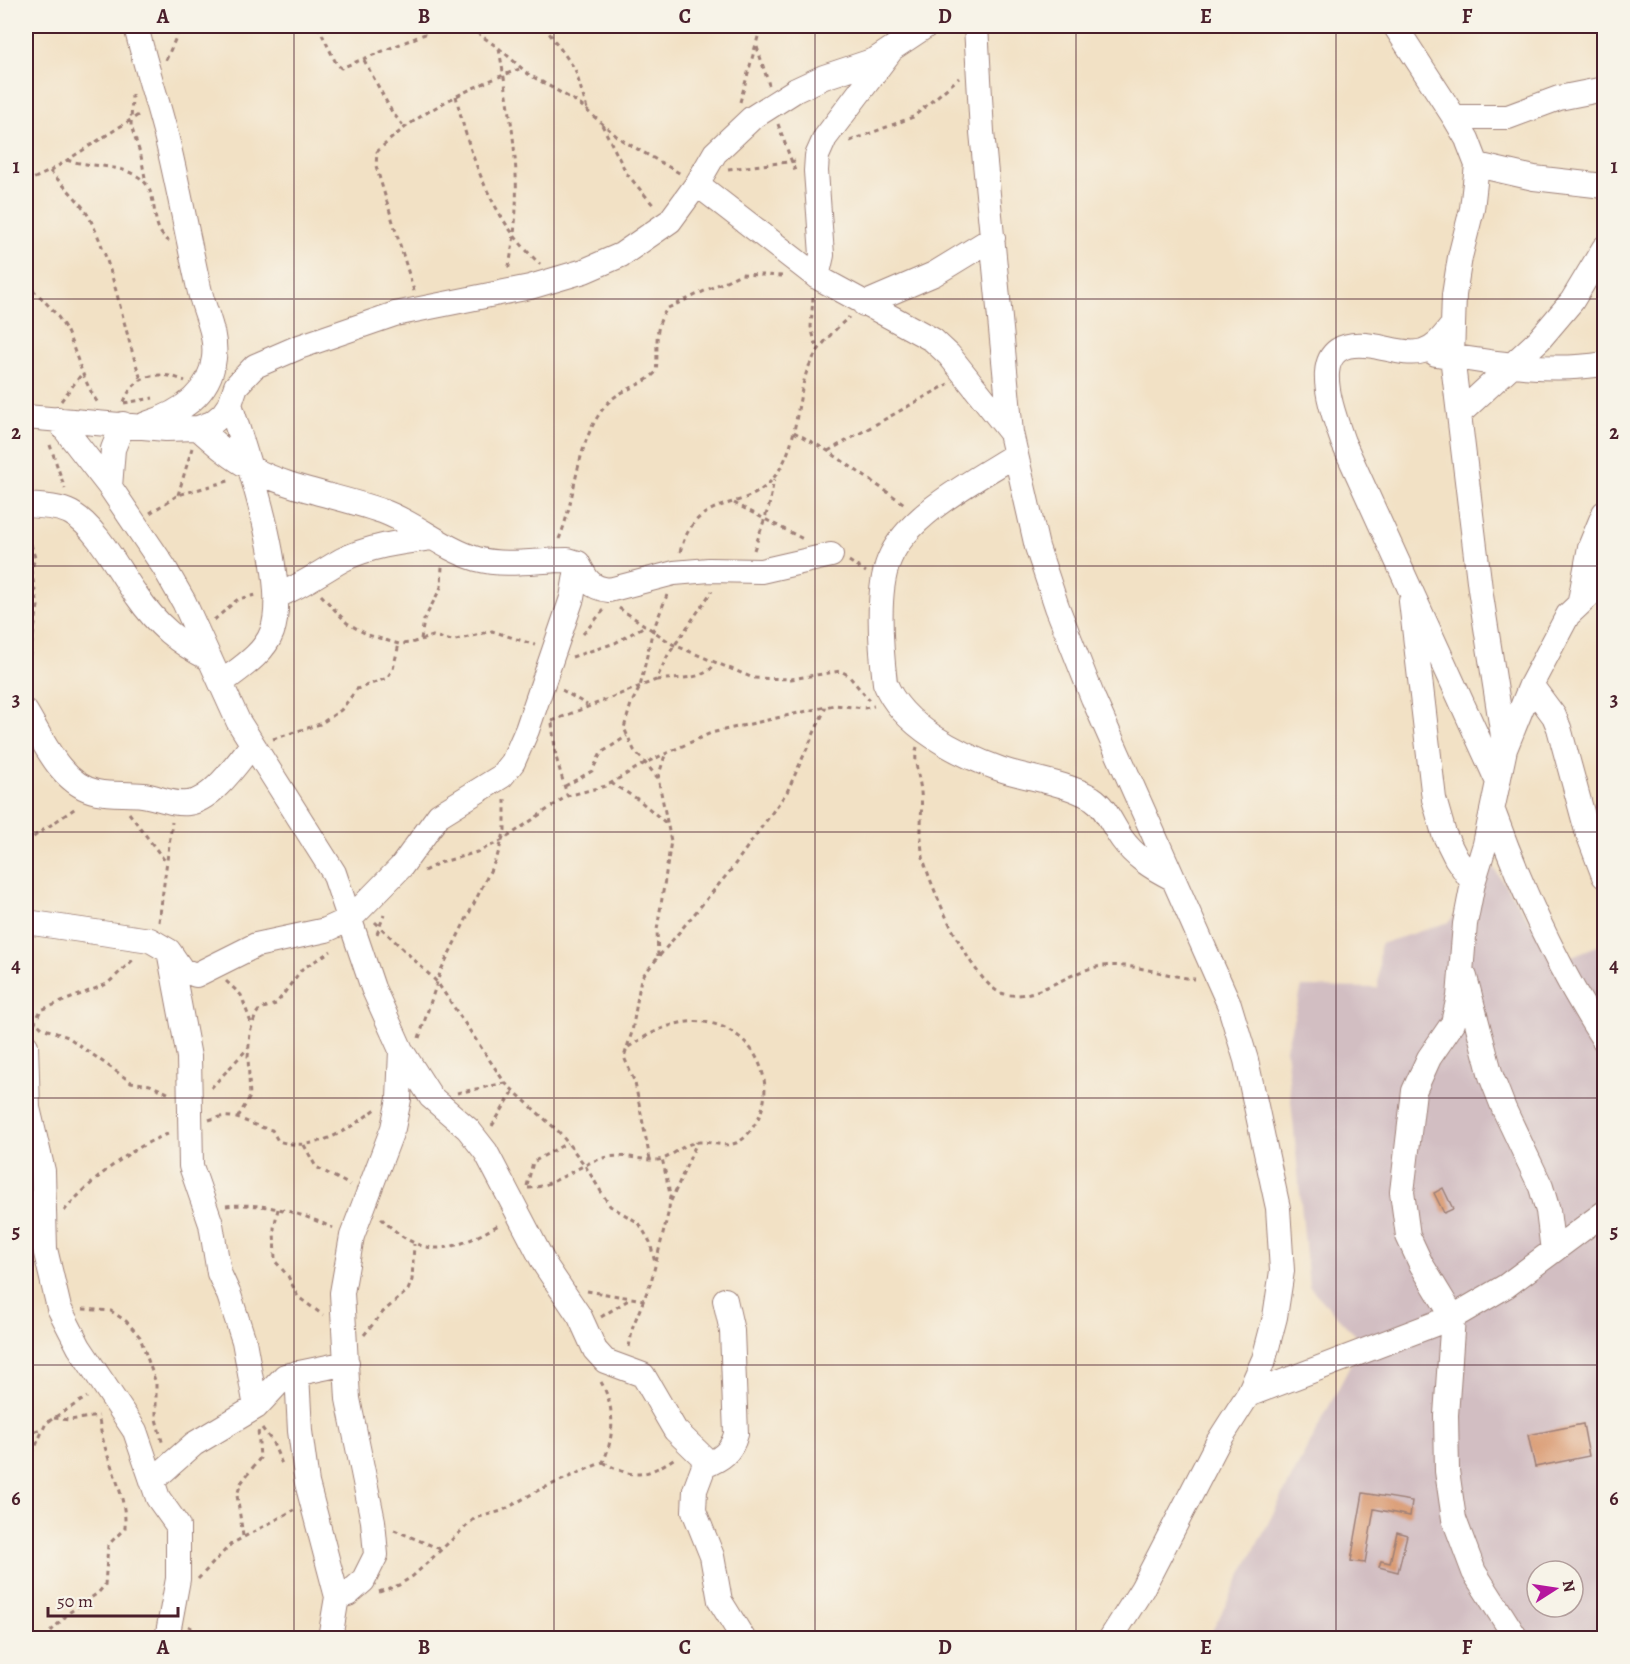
<svg xmlns="http://www.w3.org/2000/svg" width="1630" height="1664" viewBox="0 0 1630 1664" font-family="Alegreya,serif">
<rect width="100%" height="100%" fill="#f7f3e8"/>
<filter id="ink" filterUnits="userSpaceOnUse"><feTurbulence type="fractalNoise" baseFrequency=".0167" numOctaves="2"/><feDisplacementMap in="SourceGraphic" scale="12" xChannelSelector="R" yChannelSelector="G"/><feConvolveMatrix kernelMatrix="1 2 1 2 8 2 1 2 1" color-interpolation-filters="sRGB"/></filter>
<filter id="wash" filterUnits="userSpaceOnUse"><feTurbulence type="fractalNoise" baseFrequency=".008" numOctaves="4" result="noise"/><feDisplacementMap in="SourceGraphic" scale="24" xChannelSelector="R" yChannelSelector="G"/><feGaussianBlur stdDeviation="1.35" result="paint"/><feColorMatrix in="noise" values="0 0 0 0 0 0 0 0 0 0 0 0 0 0 0 0 0 1.4 0 .05"/><feComposite in="paint" operator="in"/></filter>
<g filter="url(#wash)">
<rect width="100%" height="100%" fill="#f2e1c5"/>
<path fill="#d2bec2" fill-rule="evenodd" d="M1493,867l43,64 36,25 32,-13v695h-392l-2,-3 152,-292 -53,-57 -23,-238 16,-61 76,1 2,-44 69,-22zM1537,1571h36v36h-36z"/>
<g id="blocks">
<path fill="#d8956c" d="M1443,1188l10,21 -9,4 -10,-20z
M1583,1424l6,32 -54,11 -7,-32z
M1363,1493l49,8 -2,15 -36,-7 -9,54 -14,-2z
M1397,1532l10,3 -9,37 -19,-5 2,-6 9,2z"/>
</g>
</g>
<g filter="url(#ink)">
<use href="#blocks" fill-opacity="0" stroke="#9e8078" stroke-width="1.5"/>
<g fill="none" stroke-linecap="round" stroke-linejoin="round">
<g stroke="#9e8078" stroke-width="26">
<path id="minor" d="M136,26c8,35 20,70 29,105 13,52 22,104 34,157 5,24 18,44 15,70 -4,37 -36,56 -68,66
M976,26l6,106 29,301 26,114 20,60 36,91 136,306 17,56 32,148 4,63 -7,46 -11,42 -16,36 -30,47 -76,147 -31,49
M1395,26l59,91 13,22 10,26 -5,44 -12,48 -6,38 -2,61 28,233 25,160
M1454,117h54l51,-19 45,-9
M1477,165l57,13 70,8
M697,184l120,93 116,63 16,15 62,78
M817,277l5,-22 -6,-84 1,-15 8,-18 65,-86
M864,304l70,-30 59,-36
M1451,327c-8,10 -15,20 -28,24 -15,5 -35,-3 -50,-5 -70,-11 -43,58 -30,96l154,338
M1436,354c57,9 111,19 168,10
M1459,414l80,-74 33,-39 32,-53
M26,417l140,12 32,-1 14,-5 11,-9 7,-10 6,-18 19,-20 44,-19 96,-33 135,-27 54,-16 37,-16 49,-34 27,-37 18,-31 37,-35 44,-28 28,-13 51,-17 51,-34
M57,419l53,68 54,80 20,35 54,119 96,152 39,115 28,62 30,47 37,32 18,23 59,113 35,52 15,33 10,11 38,14 32,55 28,27 1,9 -9,24 -1,21 18,45 8,45 23,37
M198,428c16,14 32,29 51,39 38,22 96,30 138,46 32,13 57,36 90,46 28,8 62,1 91,1l10,3c8,16 12,25 31,27l65,-17 35,-3 52,1 70,-16
M1015,455c-40,25 -108,60 -126,105 -13,31 -8,89 -4,123 17,43 73,71 115,86 30,10 64,13 92,29 14,9 20,27 30,41 13,18 30,29 50,39
M110,487l3,-38 10,-25
M26,505c14,1 32,1 45,8 27,15 48,59 66,83 20,29 41,47 73,63
M277,596c25,-10 42,-23 65,-36 27,-14 60,-18 90,-22
M1411,601l23,198 10,35 12,24 17,25
M1580,601l10,-54 14,-34
M221,683c18,-14 43,-29 51,-51 18,-49 -26,-177 -42,-228
M1531,685l23,31 5,12 28,103 17,45
M26,712c17,28 35,73 71,80 15,3 31,1 46,3 15,2 30,10 45,8 24,-2 50,-41 64,-58
M1493,811c29,80 65,158 111,229
M26,922l124,18 19,11 13,19 14,5 60,-30 70,-15 24,-11 51,-52 38,-52 63,-39 11,-14 14,-32 45,-132 6,-35
M170,956l19,101 2,109 20,58 8,49 10,22 15,46 12,66
M1465,977l26,99 13,33 37,78 7,24 5,40
M26,1046l2,62 15,63 2,78 14,59 20,39 56,84 23,67 20,28v53l-11,59
M297,1373l3,58 7,52 30,114
M1248,1395l205,-78 53,-31 98,-73
M704,1466c17,-7 27,-13 32,-32l-4,-103 -7,-31
M152,1481l42,-37 62,-37 29,-31 62,-13
M330,1638l7,-41 11,-3 15,-13 13,-26 -3,-34 -25,-122 -6,-106 10,-57 41,-108 6,-29 2,-49
M1516,1638l-42,-66 -20,-53 -7,-48 -1,-56 7,-98 -32,-53 -13,-28 -6,-44 12,-101 15,-33 24,-35 6,-26 6,-73 8,-41 12,-39 20,-95 26,-64 37,-70 36,-34"/>
</g>
<path stroke="#9e8078" stroke-width="3" stroke-dasharray="4.5 4.5" stroke-linecap="butt" d="M318,26l18,37 5,5 84,-34 3,-2 -1,-6
M460,26l16,6 24,17 28,25 49,28 43,37 61,35
M544,26l31,43 12,40
M757,47l12,38
M499,49c14,79 26,141 9,222
M166,60l15,-34
M364,60l28,52 13,16
M132,94l-1,32 10,30 5,27
M456,96c14,62 37,125 84,168
M740,102l21,-76
M778,124l17,47
M602,125l25,49 28,33
M850,141l63,-24 46,-39
M67,160c22,7 50,4 70,16 26,15 9,50 32,65
M728,169l68,-8
M50,171c13,15 29,28 39,46 26,50 33,109 52,162
M26,182l24,-11 90,-57
M26,284c16,14 33,30 42,50 10,24 15,47 30,69
M414,291l-38,-125 1,-14c39,-40 94,-65 145,-84
M813,297l-2,30 6,22
M61,401l20,-26
M124,402c10,-27 34,-33 61,-21
M124,403l29,-5
M794,432l34,19 78,54
M50,445l15,44
M828,451l120,-67
M178,495l14,-47
M734,503l71,37
M150,513l28,-18 54,-15
M26,527l9,31 -4,13 7,35 -12,72
M559,539c18,-43 16,-97 47,-134 13,-16 36,-18 50,-33 3,-22 -4,-46 12,-64l73,-34 41,2
M754,550l15,-44 5,-27
M680,552c18,-65 65,-35 95,-76 23,-30 20,-70 32,-105 8,-21 25,-39 42,-54
M849,561l17,11
M321,595l26,28 21,12 31,9 12,-1 22,-7 19,5 40,-10 43,14
M619,608l55,37 79,33 38,1 50,-8 7,4 21,25
M26,614l9,8
M214,620l24,-21 18,-4
M583,634l21,-24
M421,639l3,-19 17,-33 1,-21
M572,657l43,-14 28,-16
M657,680c18,-3 48,2 58,-17
M562,690l25,15
M552,721l104,-41 12,-25 44,-64
M552,723l4,34 11,38
M273,739l47,-15 21,-14 16,-21 30,-11 6,-9 6,-25
M917,747c-4,15 3,31 4,45 2,23 -3,46 3,69 8,29 48,121 77,132 30,10 63,-18 91,-25 34,-9 70,8 103,11
M658,778l7,-23
M611,783l28,17 28,24
M565,786l27,-15 9,-18 26,-17
M129,813l36,48
M26,842l51,-35
M424,871l15,-8 38,-11 26,-12 64,-44 39,-10 39,-23 66,-30 123,-28 30,3 10,-2
M159,922l13,-100
M375,922l62,60 68,101 54,49 25,32 26,42 29,17 11,19 5,21
M377,934l7,-19
M658,956l-1,-26 14,-89 -13,-63 -24,-28 -10,-22 7,-24 9,-17 12,-54 15,-38
M226,981l15,14 10,28
M26,1012l16,16 26,9 63,45 19,3 20,9
M34,1024l7,-14 66,-26 28,-26
M419,1038l22,-68 56,-113 8,-27v-31
M211,1088l38,-41
M457,1093l48,-10
M238,1117l12,-20 -2,-40 2,-25 6,-18 4,-5 16,-5 26,-35 29,-18
M209,1120c26,-10 38,5 63,10l6,11c38,12 69,-11 98,-32
M492,1126l21,-34
M304,1145l12,22 34,18
M650,1159l-15,-76 -11,-26 8,-25 9,-54 89,-107 57,-79 39,-85
M527,1186l6,-24 34,-19
M528,1188c26,0 52,-26 80,-31 20,-3 34,4 50,3 13,-1 24,-17 41,-18 12,-1 25,6 37,1 8,-3 14,-11 19,-19 26,-41 -2,-97 -52,-102 -29,-3 -53,11 -76,26
M671,1201l26,-59
M226,1206c37,-4 73,6 107,22
M278,1209l-4,19 1,33 13,15 10,21 25,18
M64,1211c26,-30 69,-66 107,-78
M381,1218c42,43 70,35 119,6
M587,1291l57,9
M83,1309l28,2 15,10 14,16 16,46v36l7,26
M601,1317l29,-18
M364,1335l19,-23 25,-22 4,-10 2,-36
M629,1347l4,-21 18,-44 18,-72 1,-16 -8,-36
M54,1418l15,2 30,-4
M262,1428l10,13 10,23
M26,1434l15,-5
M26,1460l7,-8 13,-29 41,-26
M603,1462c31,18 42,15 72,-4
M394,1530l46,19
M243,1536l-6,-41 4,-12 19,-25 -2,-30
M198,1579l33,-35 63,-34
M379,1592l20,-7 14,-9 62,-58 27,-7 35,-20 66,-29c12,-25 12,-56 -2,-80
M188,1626l14,7 4,5
M44,1638l26,-26 28,-19 7,-8 3,-40 17,-17c2,-40 -24,-73 -26,-112"/>
<use href="#minor" stroke="#fff" stroke-width="24"/>
</g>
</g>
<path fill="none" stroke="#4a1f2b" stroke-width="1.5" stroke-opacity="0.55" d="M294,26v1612M554,26v1612M815,26v1612M1076,26v1612M1336,26v1612M26,299h1578M26,566h1578M26,832h1578M26,1098h1578M26,1365h1578"/>
<rect width="1630" height="1664" fill="none" stroke="#f7f3e8" stroke-width="66"/>
<g transform="translate(1555 1589) rotate(78)"><circle r="28" fill="#f7f3e8" stroke="#b29e9c" stroke-width="1.5"/>
<path d="M0-4.5L10 22L0 15L-10 22Z" fill="#b5179e"/>
<text y="-9" font-size="16" font-weight="bold" text-anchor="middle" fill="#4a1f2b">N</text>
</g>
<path d="M48 1607v9h130v-9" fill="none" stroke="#4a1f2b" stroke-width="3"/>
<text x="57" y="1607" font-size="18" fill="#4a1f2b" stroke="#f7f3e8" stroke-width="4.5" paint-order="stroke">50 m</text>
<rect x="33" y="33" width="1564" height="1598" fill="none" stroke="#4a1f2b" stroke-width="2"/>
<g font-size="20" text-anchor="middle" font-weight="bold" fill="#4a1f2b">
<text x="163" y="23">A</text>
<text x="424" y="23">B</text>
<text x="685" y="23">C</text>
<text x="945" y="23">D</text>
<text x="1206" y="23">E</text>
<text x="1467" y="23">F</text>
<text x="16" y="173">1</text>
<text x="1614" y="173">1</text>
<text x="16" y="439">2</text>
<text x="1614" y="439">2</text>
<text x="16" y="706">3</text>
<text x="1614" y="706">3</text>
<text x="16" y="972">4</text>
<text x="1614" y="972">4</text>
<text x="16" y="1238">5</text>
<text x="1614" y="1238">5</text>
<text x="16" y="1505">6</text>
<text x="1614" y="1505">6</text>
<text x="163" y="1654">A</text>
<text x="424" y="1654">B</text>
<text x="685" y="1654">C</text>
<text x="945" y="1654">D</text>
<text x="1206" y="1654">E</text>
<text x="1467" y="1654">F</text>
</g>
</svg>
